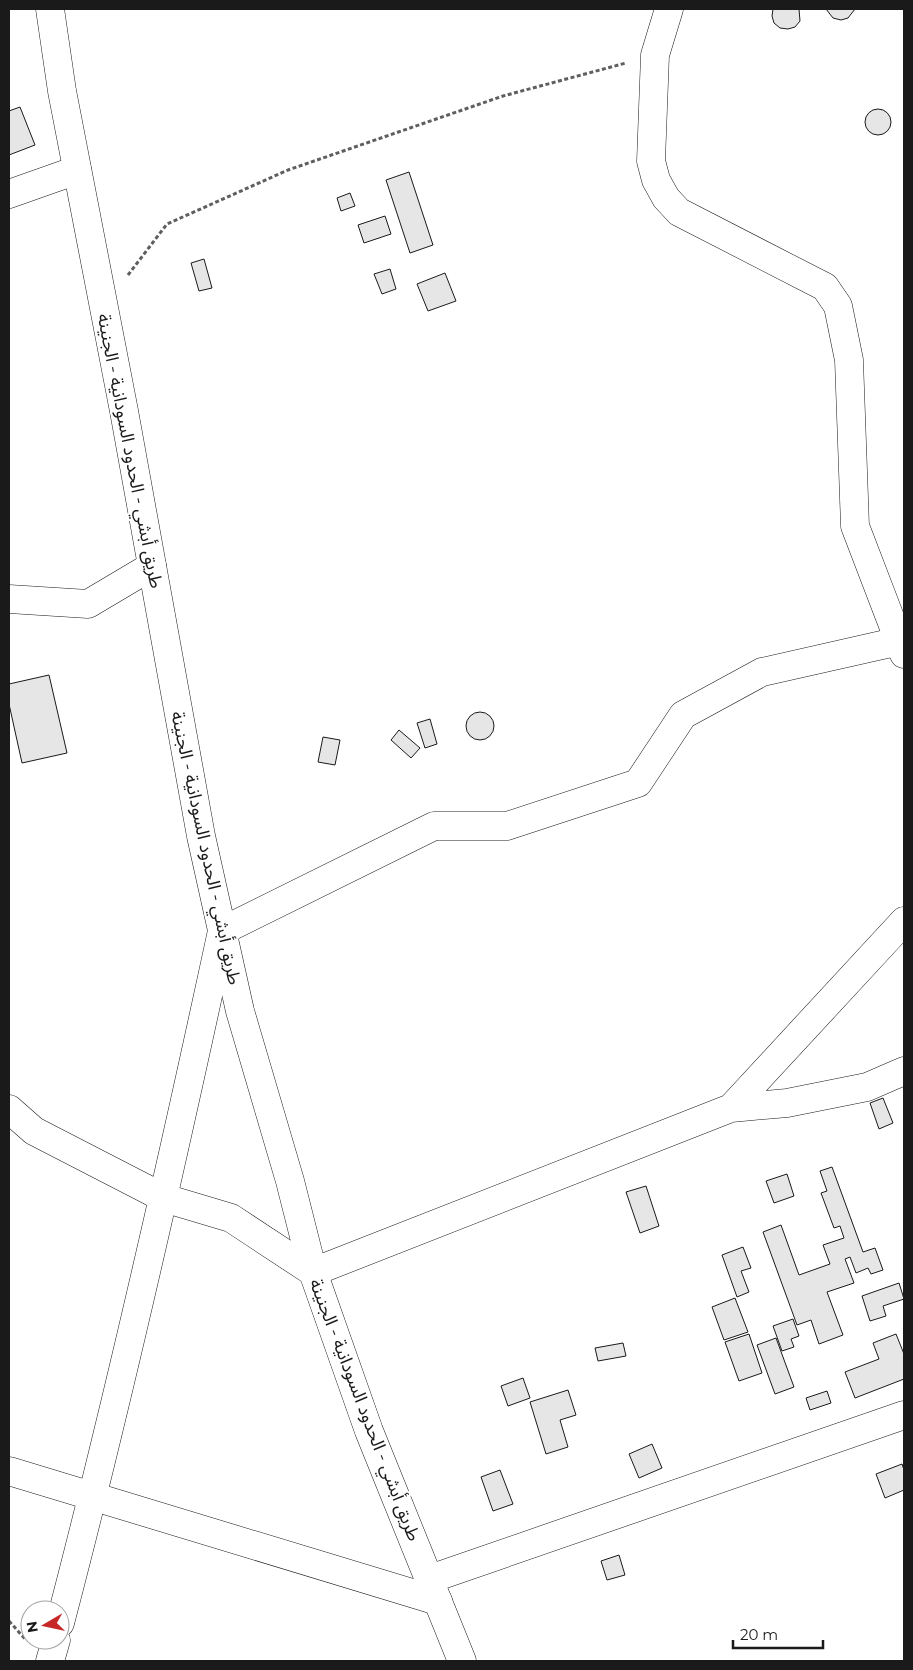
<svg xmlns="http://www.w3.org/2000/svg" width="913" height="1670" viewBox="0 0 913 1670" font-family="Montserrat,'Noto Sans Arabic',sans-serif">
<rect width="100%" height="100%" fill="#fff"/>
<path fill="#e6e6e6" stroke="#1a1a1a" d="M773,9h26l1,12 -5,6 -7,2 -8,-1 -6,-5 -2,-7z
M826,9h29l-7,9 -7,2 -8,-2z
M20,107l15,38 -26,10v-44z
M865 122a13 13 0 1 1 26 0a13 13 0 1 1-26 0Z
M409,172l24,73 -23,8 -24,-73z
M350,193l5,13 -14,5 -4,-13z
M385,216l6,18 -27,9 -6,-18z
M204,259l8,29 -13,3 -8,-28z
M390,269l6,20 -14,5 -8,-20z
M445,273l11,28 -28,10 -11,-27z
M49,675l18,78 -45,10 -13,-59v-20z
M466 726a14 14 0 1 1 28 0a14 14 0 1 1-28 0Z
M430,719l7,25 -12,4 -8,-25z
M399,730l21,18 -9,10 -20,-18z
M323,737l17,3 -5,25 -17,-3z
M883,1098l10,25 -14,6 -9,-26z
M832,1167l31,85 12,-4 8,22 -12,4 -3,-6 -12,5 -6,-16 -5,2 9,24 -27,9 16,43 -24,9 -8,-24 -14,5 -34,-93 18,-7 18,50 31,-11 -7,-19 21,-7 -4,-12 -6,2 -13,-35 6,-2 -7,-20z
M787,1174l7,22 -20,7 -8,-22z
M646,1186l13,40 -19,7 -14,-41z
M743,1247l8,21 -10,3 8,21 -12,5 -15,-42z
M899,1283l5,16 -21,7 3,10 -16,5 -8,-25z
M735,1298l13,34 -24,8 -12,-33z
M793,1319l6,17 -8,3 3,8 -12,4 -9,-25z
M749,1334l13,39 -23,8 -14,-39z
M896,1334l8,20v25l-49,19 -10,-26 34,-13 -6,-16z
M776,1338l18,49 -19,7 -18,-49z
M623,1343l3,13 -28,5 -3,-13z
M523,1378l7,20 -22,8 -7,-20z
M568,1390l8,25 -16,5 8,27 -22,7 -16,-52z
M827,1391l4,12 -21,7 -4,-12z
M652,1444l10,24 -23,10 -10,-24z
M902,1464l2,6v20l-19,8 -9,-24z
M500,1470l13,34 -20,7 -12,-34z
M619,1555l6,20 -18,5 -6,-19z"/>
<g fill="none" stroke-linecap="round" stroke-linejoin="round">
<g stroke="#1a1a1a" stroke-width="29">
<path id="minor" d="M669,9l-14,46 -4,106 5,19 10,18 13,14 146,75 13,19 11,54 6,166 49,128
M9,194l68,-24
M9,599l79,5 64,-38
M731,1108l56,-5 80,-16 37,-16
M9,1109l25,22 130,67 67,20 82,54 418,-164 173,-187
M9,1471l429,130
M430,1579l474,-164
M60,1623c60,-229 112,-460 162,-692l212,-105h73l131,-43 45,-68 79,-43 142,-32
M50,1661l6,-21"/>
</g>
<g stroke="#1a1a1a" stroke-width="29">
<path id="highway" d="M50,9l12,82 62,320 77,425 39,175 50,170 23,91 56,159 93,230"/>
</g>
<path stroke="#5f5f5f" stroke-width="3" stroke-dasharray="4 2.5" stroke-linecap="butt" d="M128,275l39,-51 121,-54 215,-74 123,-33
M9,1621l17,19"/>
<use href="#minor" stroke="#fff" stroke-width="28"/>
<use href="#highway" stroke="#fff" stroke-width="28"/>
</g>
<g text-anchor="middle" stroke-width="4" stroke-linejoin="round" paint-order="stroke">
<g font-size="18" fill="#1a1a1a" stroke="#fff">
<text transform="translate(130 451) rotate(79)" y="6">طريق أبشي - الحدود السودانية - الجنينة</text>
<text transform="translate(206 848) rotate(78)" y="6">طريق أبشي - الحدود السودانية - الجنينة</text>
<text transform="translate(365 1410) rotate(69)" y="6">طريق أبشي - الحدود السودانية - الجنينة</text>
</g>
</g>
<rect width="913" height="1670" fill="none" stroke="#1a1a1a" stroke-width="20"/>
<g transform="translate(45 1625) rotate(261)"><circle r="24" fill="#ffffff" stroke="#a3a3a3"/>
<path d="M0-4L9 19L0 12L-9 19Z" fill="#c62828"/>
<text y="-8" font-size="14" font-weight="bold" text-anchor="middle" fill="#1a1a1a">N</text>
</g>
<path d="M733 1640v8h90v-8" fill="none" stroke="#1a1a1a" stroke-width="2.5"/>
<text x="740" y="1640" font-size="15" fill="#1a1a1a" stroke="#ffffff" stroke-width="4" paint-order="stroke">20 m</text>
</svg>
